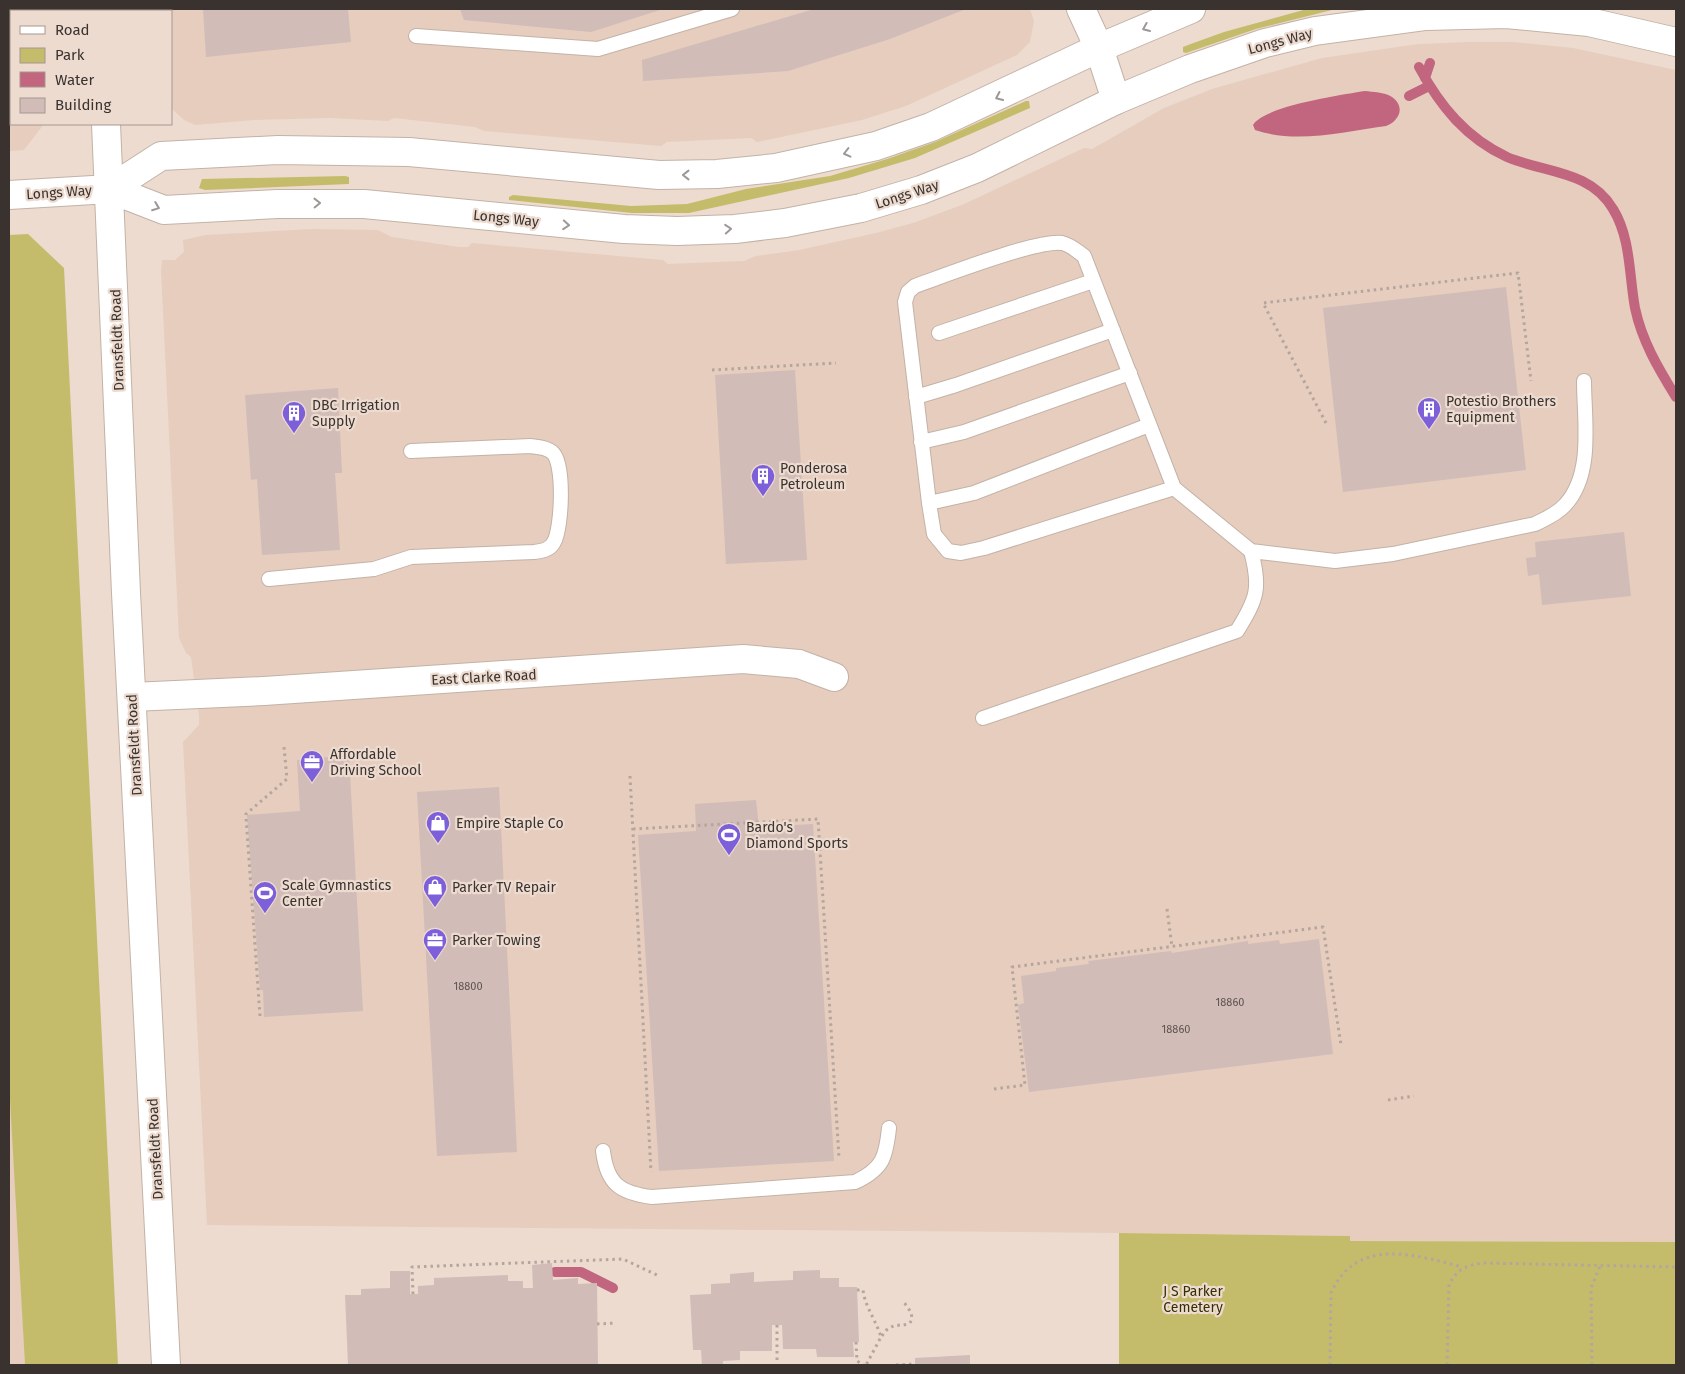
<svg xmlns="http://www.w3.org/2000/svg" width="1685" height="1374" viewBox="0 0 1685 1374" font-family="'Fira Sans',sans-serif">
<rect width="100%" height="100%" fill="#eddbd0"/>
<path fill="#e6cdbe" d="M9,9h42v2h-40v113h33l-20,26 -15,1z
M147,9h883l4,12 -4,21 -13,13 -111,51 -44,14 -105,22 -6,-4 -84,4 -6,4 -177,-15 -9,-4 -81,-9 -6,3 -59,-3 -75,2 -59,5 -11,-5 -13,-12v-97h-24z
M1468,42h45l60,6 103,22v1172l-326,-1 -1,-5 -230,-3 -912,-8 -24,-483 16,-17v-9l-8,-59 -5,-4 -7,-15 -18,-367 1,-11h13l9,-8 -1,-12 23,-5 105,-6 67,1 14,7 67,10h9l4,-4 191,17 5,4 76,-3 12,-5 43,-6 77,-17 37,-10 49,-18 122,-57 8,1 72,-41 48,-19 110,-31 96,-14z
M9,1082l5,72 11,211h-16z"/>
<path fill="#c5bc6b" d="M1307,9h29l-80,20 -70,24 -3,-1v-5l5,-2 36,-13z
M1026,101h3l1,7 -115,50 -66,20 -160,35h-57l-123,-13v-3l4,-2 118,11 56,-2 59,-15 84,-13 57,-17 48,-17z
M345,176l4,1v7l-144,6 -6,-2 3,-9z
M28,234l36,34 54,1097h-93l-16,-283v-847z
M1119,1233l231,3v5l326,1v123h-557z"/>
<path fill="#c2657e" d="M1365,91c8,1 19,1 27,6 14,10 7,24 -6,29 -43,6 -90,18 -131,4l-2,-5c11,-19 88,-30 112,-34z"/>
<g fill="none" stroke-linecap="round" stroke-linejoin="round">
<path stroke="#c2657e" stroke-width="10" d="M1419,67c21,39 47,71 88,90 37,16 83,13 106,52 18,29 16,67 22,99 7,33 23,60 41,89
M1425,78l5,-15
M1409,96l20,-10
M9,102l2,-1
M555,1272h26l32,16"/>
</g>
<path fill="#d1bcb8" d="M203,9h145l3,33 -145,15z
M460,9h203l-72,23 -127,-12z
M814,9h152l-76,30 -102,32 -145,10 -1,-21z
M1506,287l20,183 -183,22 -20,-184z
M795,370l12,190 -81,4 -11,-189z
M338,388l4,85h-7l5,77 -78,5 -5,-76 -6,1 -6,-85z
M1624,532l7,64 -89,9 -3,-31 -11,2 -2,-18 10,-1 -1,-15z
M349,755l14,256 -99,6 -1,-27h-3l-13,-175 53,-4 -3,-51z
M499,787l18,365 -80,4 -20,-364z
M756,800l3,27 54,-3 21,337 -175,10 -21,-336 58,-4 -1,-27z
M1319,939l14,115 -304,38 -11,-87 6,-2 -3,-27 35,-5v-3l33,-4 -1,-3 83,-10 1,2 76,-12v3l31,-4 1,4z
M552,1263l1,17 25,-2v6l19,-1 1,82h-250l-3,-70h16v-6l29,-1v-17h20v23h8v-8l16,-1v-7l74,-3v6h15v7h10l-1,-23z
M820,1270v8h19v9h18l2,55h-6l1,15h-37l-1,-8h-33l-1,-24h-10v26h-32v9l-17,1v3l-21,1 -1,-15h-8l-3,-55 21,-1v-10l19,-1v-9l24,-2v10l39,-2v-9z
M970,1355v10h-55v-7z"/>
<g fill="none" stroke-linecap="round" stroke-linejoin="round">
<g stroke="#c3b2a7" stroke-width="16">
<path id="service" d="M416,36l182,13 134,-40
M939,333l154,-52
M916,397l40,-12 157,-55
M921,442l43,-10 166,-59
M1174,488l-190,60 -23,5 -13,-2 -14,-17 -5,-31 -24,-201 3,-10 7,-6c28,-10 123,-47 147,-43 9,2 15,8 22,13l90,232 77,63
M929,503l45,-10 175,-68
M269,579l105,-10 37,-12 123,-5c8,-1 16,-2 20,-10 8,-14 11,-80 -2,-90 -6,-5 -15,-5 -22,-6l-119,5
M983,718l254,-87c20,-32 24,-43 14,-80l84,10 58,-7 142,-30c10,-5 22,-10 30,-19 29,-31 19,-86 19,-124
M603,1151c4,33 17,42 49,46l203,-15c28,-13 31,-25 34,-54"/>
</g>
<g stroke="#c3b2a7" stroke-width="30">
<path id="minor" d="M1081,9l18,39 17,52
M132,697l132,-6 479,-32 56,5 35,13"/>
</g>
<g stroke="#c3b2a7" stroke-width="30">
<path id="tertiary" d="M98,9l1,2
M106,124l20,469 40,772
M110,189l51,-33 117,-6 131,2 250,23 58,-1 59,-6 100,-22 55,-19 168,-79 92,-39
M9,195l101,-6 54,21 113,-6h87l260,25 53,2 58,-2 50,-6 76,-15 60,-18 56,-22 139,-68 74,-31 75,-26 50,-12 111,-15 80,-2 83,8 87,20"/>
</g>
<path stroke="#b4a59d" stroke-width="3" stroke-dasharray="2.5 4" stroke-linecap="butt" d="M712,370l124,-7
M1326,423l-63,-120 255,-30 13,108
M630,776l21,396
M633,829l185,-10 21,339
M1167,909l5,38
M260,1016l-14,-199v-3l41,-35 -3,-32
M994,1089l31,-4 -13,-118 311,-40 18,118
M1388,1100l26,-4
M857,1290h6c2,17 13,30 18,47l-15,28
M413,1294l-1,-27 211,-8 34,16
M597,1324l18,-1
M777,1325v40
M882,1336c7,-12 14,-10 27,-12 7,-8 -1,-16 -6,-23
M856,1342l1,19 7,4
M896,1365l19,-1
M1330,1365l1,-72c25,-56 83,-39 131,-26
M1447,1365l2,-80c8,-16 16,-19 33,-22l194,4
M1592,1365l-1,-77 9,-22"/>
<use href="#service" stroke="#fff" stroke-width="14"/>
<use href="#minor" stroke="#fff" stroke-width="28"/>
<use href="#tertiary" stroke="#fff" stroke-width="28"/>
</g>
<defs><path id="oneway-chevron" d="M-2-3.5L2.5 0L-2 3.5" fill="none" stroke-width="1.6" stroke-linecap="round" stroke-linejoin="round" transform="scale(1.25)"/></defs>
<g stroke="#9c9896">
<use href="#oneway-chevron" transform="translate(1146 28) rotate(157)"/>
<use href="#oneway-chevron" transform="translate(999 97) rotate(155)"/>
<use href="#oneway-chevron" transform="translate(847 153) rotate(166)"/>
<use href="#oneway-chevron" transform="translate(686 175) rotate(180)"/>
<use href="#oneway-chevron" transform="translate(317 203) rotate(-1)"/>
<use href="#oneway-chevron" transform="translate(156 207) rotate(21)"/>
<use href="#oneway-chevron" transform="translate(566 225) rotate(4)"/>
<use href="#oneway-chevron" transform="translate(728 229) rotate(-4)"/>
</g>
<defs>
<g id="building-pin" transform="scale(1.25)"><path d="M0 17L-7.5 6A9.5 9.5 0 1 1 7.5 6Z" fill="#7d5fda" stroke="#eddbd0"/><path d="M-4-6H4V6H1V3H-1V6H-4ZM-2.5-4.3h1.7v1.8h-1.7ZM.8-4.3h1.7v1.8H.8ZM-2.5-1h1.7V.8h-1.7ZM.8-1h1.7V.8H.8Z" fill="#fff"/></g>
<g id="office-pin" transform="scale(1.25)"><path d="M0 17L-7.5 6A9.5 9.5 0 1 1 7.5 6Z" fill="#7d5fda" stroke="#eddbd0"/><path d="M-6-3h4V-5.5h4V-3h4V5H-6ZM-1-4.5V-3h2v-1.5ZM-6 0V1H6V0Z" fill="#fff"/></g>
<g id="shop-pin" transform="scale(1.25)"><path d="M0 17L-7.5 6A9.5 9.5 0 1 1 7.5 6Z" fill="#7d5fda" stroke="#eddbd0"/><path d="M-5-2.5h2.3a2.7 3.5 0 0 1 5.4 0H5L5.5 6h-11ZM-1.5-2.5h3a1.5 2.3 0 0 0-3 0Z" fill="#fff"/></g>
<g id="stadium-pin" transform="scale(1.25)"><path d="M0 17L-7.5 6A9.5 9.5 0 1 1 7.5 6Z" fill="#7d5fda" stroke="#eddbd0"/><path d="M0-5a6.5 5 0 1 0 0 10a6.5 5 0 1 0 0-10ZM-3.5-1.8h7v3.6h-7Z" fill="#fff"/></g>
</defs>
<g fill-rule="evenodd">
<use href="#building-pin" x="1429" y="409"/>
<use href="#building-pin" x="294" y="413"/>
<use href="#building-pin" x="763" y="476"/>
<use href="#office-pin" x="312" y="762"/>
<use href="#shop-pin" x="438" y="823"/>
<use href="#stadium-pin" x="729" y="835"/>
<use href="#shop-pin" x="435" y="887"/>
<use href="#stadium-pin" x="265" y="893"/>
<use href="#office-pin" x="435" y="940"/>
</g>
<g text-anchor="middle" stroke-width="4.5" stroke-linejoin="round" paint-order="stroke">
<g font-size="11" fill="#5f5450">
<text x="468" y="990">18800</text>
<text x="1230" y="1006">18860</text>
<text x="1176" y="1033">18860</text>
</g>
<g font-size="14" fill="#39322e" stroke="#eddbd0">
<text transform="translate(1280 41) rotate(-15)" y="5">Longs Way</text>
<text transform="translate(59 192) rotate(-4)" y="5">Longs Way</text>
<text transform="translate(907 194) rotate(-18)" y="5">Longs Way</text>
<text transform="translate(506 218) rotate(6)" y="5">Longs Way</text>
<text transform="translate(117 340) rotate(-92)" y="5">Dransfeldt Road</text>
<text transform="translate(484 677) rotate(-3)" y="5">East Clarke Road</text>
<text transform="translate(134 745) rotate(-93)" y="5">Dransfeldt Road</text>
<text transform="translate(155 1149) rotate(-93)" y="5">Dransfeldt Road</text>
</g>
<g font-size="14" fill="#39322e" stroke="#eddbd0" text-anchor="start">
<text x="1446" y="406">Potestio Brothers<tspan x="1446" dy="16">Equipment</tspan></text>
<text x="312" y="410">DBC Irrigation<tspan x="312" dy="16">Supply</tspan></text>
<text x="780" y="473">Ponderosa<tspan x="780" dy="16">Petroleum</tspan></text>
<text x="330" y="759">Affordable<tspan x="330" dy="16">Driving School</tspan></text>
<text x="456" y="828">Empire Staple Co</text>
<text x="746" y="832">Bardo's<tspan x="746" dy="16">Diamond Sports</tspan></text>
<text x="282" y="890">Scale Gymnastics<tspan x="282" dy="16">Center</tspan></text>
<text x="452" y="892">Parker TV Repair</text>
<text x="452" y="945">Parker Towing</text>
</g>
<g font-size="14" fill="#353004" stroke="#eddbd0">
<text x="1193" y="1296">J S Parker<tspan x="1193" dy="16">Cemetery</tspan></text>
</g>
</g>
<rect width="1685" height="1374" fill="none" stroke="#39322e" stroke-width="20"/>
<rect x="10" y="10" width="162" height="115" fill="#eddbd0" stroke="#a5978f"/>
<rect x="20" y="26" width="25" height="8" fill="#ffffff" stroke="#a5978f"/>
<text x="55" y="35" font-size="15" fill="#39322e">Road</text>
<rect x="20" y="48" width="25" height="15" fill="#c5bc6b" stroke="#a5978f"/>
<text x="55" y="60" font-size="15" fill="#39322e">Park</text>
<rect x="20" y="72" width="25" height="15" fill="#c2657e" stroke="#a5978f"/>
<text x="55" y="85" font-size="15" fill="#39322e">Water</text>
<rect x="20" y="98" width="25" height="15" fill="#d1bcb8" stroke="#a5978f"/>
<text x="55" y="110" font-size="15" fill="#39322e">Building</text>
</svg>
